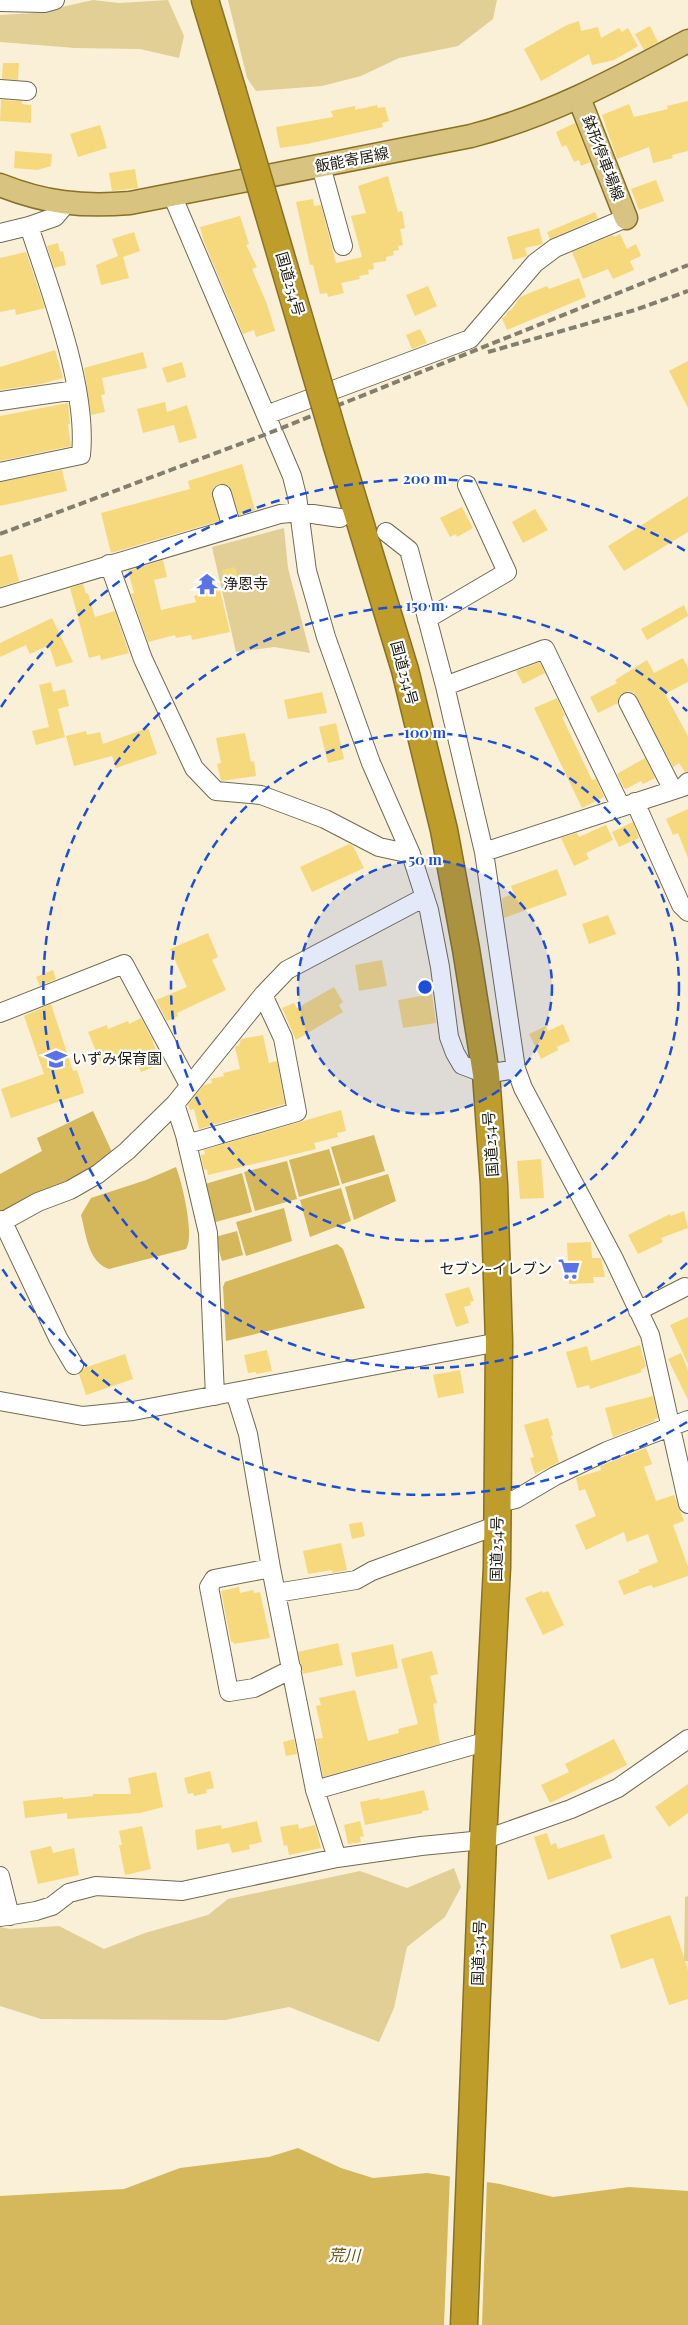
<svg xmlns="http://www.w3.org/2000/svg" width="688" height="2325" viewBox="0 0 688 2325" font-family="'Playfair Display','Noto Sans JP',serif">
<rect width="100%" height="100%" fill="#f9f0d7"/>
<path fill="#e2cf96" d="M93,0l26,3 49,-3 16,36 -5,22 -39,-9 -65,-1 -75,-6v-27l35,-2z
M228,0h269l-4,19 -35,27 -59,12 -38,18 -39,10 -66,5 -9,-13z
M284,528l4,40 22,85 -36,-6 -38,5 -24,-105z
M454,1868l7,19 -16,30 -38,30 -13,61 -15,34 -90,-35 -64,13 -184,-1 -41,-13v-79l10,2 49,-3 45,23 41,-16 63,-18 20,-16 132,-28 47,17z
M688,1896v65h-4l1,-64z"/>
<path fill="#d5b75c" d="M93,1111l19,41 -19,17 -63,28 -30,17v-40l42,-23 -5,-13z
M374,1135l11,36 -43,13 -11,-37z
M329,1149l11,36 -41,12 -10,-37z
M287,1161l10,38 -42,12 -11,-39z
M176,1167c6,15 19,69 10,82l-77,20c-21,-7 -23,-35 -28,-54l10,-17 55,-18z
M242,1173l10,39 -40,11 -10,-38z
M388,1174l8,27 -42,19 -9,-33z
M341,1188l10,33 -41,16 -10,-37z
M284,1208l8,33 -46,15 -10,-34z
M237,1231l6,24 -21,6 -7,-24z
M337,1244l6,5 22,59 -139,33 -3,-54 2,-5z
M298,2148l43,20 32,10 54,-5 73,11 53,13 76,-10 59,4v134h-688v-129l124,-7 56,-21 89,-11z"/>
<path fill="#f9f0d7" d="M450,2174l37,5 -5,146h-38z"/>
<path fill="#f6d87d" d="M579,21l2,10 17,-4 3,11 18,-10 3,4 6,-4 10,18 -24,14 -22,5 -3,-11 -48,27 -17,-32 43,-24z
M650,26l8,16 -14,8 -9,-16z
M3,63h16l-1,17 -16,-1z
M1,100l21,1v3l9,1v18l-31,-2z
M688,101v50l-16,4 1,3 -20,5 -4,-16 -32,12 -15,-44 27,-11 5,13 34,-8 -1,-3z
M377,105l1,3 7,-1 4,14 -7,2 1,4 -76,17 -27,4 -4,-21 57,-10 -2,-6 24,-5v4z
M575,123l15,39 -9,4 -2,-6 -5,2 -8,-17 -4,2 -6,-15z
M100,125l7,23 -29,9 -8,-23z
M15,151l37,3 -1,12 -14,4 -23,-2z
M135,169l3,19 -26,3 -3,-18z
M388,176l10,36 4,-1 3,17 -5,1 3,16 -5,1 1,4 -6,1 1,4 -8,2v4l-13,2 1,6 -6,1 1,4 -10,2 1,3 -19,4 3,10 -16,4 -1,-4 -7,1 -7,-29h-3l-14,-63 17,-3 1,7 7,-1 15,58 26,-6 -11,-41 15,-3 -8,-27z
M656,180l8,21 -25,9 -8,-21z
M595,212l3,6 -48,21 -3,-7z
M240,216l9,28 -3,1 11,22 -5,2 15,35 8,27 -19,6 -2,-7 -11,4 -39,-92 -4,-15z
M539,228l4,16 -18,4 2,8 -14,4 -6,-23z
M134,232l6,19 -17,6 6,21 -28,7 -5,-20 22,-9 -6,-17z
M620,234l7,15 9,-5 5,12 -11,5 4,9 -21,9 -5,-10 -25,10 -11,-27 41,-17 1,2z
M58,243l2,9 3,-1 3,14 -12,3 -7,-22z
M26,252l19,56 -29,7 -1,-6 -15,3v-54z
M579,278l7,19 -79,33 -5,-12 5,-3 -1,-2 6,-4 8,-12 27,-11 2,3z
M428,286l9,20 -22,10 -9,-21z
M420,329l7,14 -15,6 -6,-14z
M55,350l8,28 -22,6 -41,6v-23z
M143,352l4,16 -45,10 3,16 -4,1 4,17 -14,3 -7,-47z
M688,361v47l-19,-37z
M182,362l4,15 -19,6 -5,-15z
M165,402l2,10 20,-7 10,33 -18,5 -5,-18 -31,8 -6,-24z
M68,403l2,21h-2l3,22 -71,15v-45z
M242,464l13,46 -16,5 -9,-28 -11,-3 -5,3 -2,5 7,29 -108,32 -10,-40 89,-24 -2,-8z
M62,470l5,21 -67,15v-24z
M688,496v36l-64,39 -16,-25z
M462,507l11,21 -16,9 -1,-3 -6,3 -10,-19z
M535,509l13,21 -25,13 -11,-21z
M12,554l7,27 -19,6v-30z
M163,560l4,17 -13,3 7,30 35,-8 -2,-6 26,-6 10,42 -38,8 -1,-5 -15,3 -1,-3 -27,7 -17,-48 3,-1 -6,-22z
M235,567l4,14 -14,3 -3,-14z
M83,584l3,10 2,-1 7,24 20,-6 14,42 -28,7 -1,-5 -11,3 -19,-70z
M684,605l4,11 -41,24 -6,-11z
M52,618l21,44 -17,5 -7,-22 -19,9 -4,-9 -26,12v-14z
M683,658l5,10v14l-23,12 23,42v36h-3l-6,-9 -6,4 -39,-74 -5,-2 -6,2 -4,4 -1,6 -20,10 -8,-16 27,-14 -2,-3 32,-20 7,13z
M540,662l5,11 -22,11 -7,-13z
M51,682l2,10 12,-3 4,17 -11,3 7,28 -29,8 -4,-14 17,-4 -10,-42z
M322,692l5,21 -39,6 -4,-19z
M557,698l8,18 -3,1 30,63 4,-1 8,18 -22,11 -48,-100z
M336,723l8,36 -16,4 -9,-36z
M148,728l9,26 -41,14 -4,-12 -38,10 -8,-30 20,-5 1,4 13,-3 3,12z
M245,733l6,29 3,-1 2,15 -35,5 -4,-17 4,-1 -5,-25z
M645,758l10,20 -12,6 -2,-3 -15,8 -2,-1 -7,-14z
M688,809v49l-10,-25 -5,2 -7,-16z
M633,822l6,16 -20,9 -7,-15z
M606,825l7,15 -27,13 3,6 -15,7 -13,-28 16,-5 2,4z
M349,844l4,2 11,22 -52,24 -12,-25z
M557,869l10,26 -63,23 -2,-20 12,-4 -3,-8z
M608,915l8,19 -27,10 -7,-20z
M208,933l10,24 -6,3 14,30 -49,23 1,3 -11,5 -11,-21 31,-13 -17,-38z
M382,960l5,26 -28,5 -4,-26z
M53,970l3,9 -16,7 -4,-9z
M334,987l9,15 -4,3 4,7 -47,28 -14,-32 12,-5 3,5z
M432,994l4,29 -33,5 -5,-28z
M51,1004l22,67 4,-1 7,23 -73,25 -10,-29 43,-15 -20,-58z
M141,1018l11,21 9,25 -20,8 -9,-23 -32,12 -12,-29 19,-7 1,4 20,-8 1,3z
M563,1024l7,17 -13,6 1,3 -17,9 -12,-25 17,-8 2,5z
M263,1035l6,28 8,-2 8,43 -86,25 -5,-20 -4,1 -2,-6 16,-19 8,-2 -1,-4 13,-3 -1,-3 17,-4 -5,-22 4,-2 2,-6z
M341,1110l5,21 -9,2 1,4 -24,6 2,6 -108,26 -1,-6 -3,1 -3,-15 4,-1 -1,-4z
M541,1159l3,39 -24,1 -3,-38z
M684,1211l4,17 -27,10 2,4 -25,12 -10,-19 42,-21 1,2z
M591,1242l1,16h9l4,19h-12l1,6 -25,1 -2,-41z
M469,1287l5,14 -4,1 1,3 -7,2 5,16 -13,4 -11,-33z
M688,1317v47l-18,-39z
M640,1345l6,22 -5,2 1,3 -52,17 -1,-4 -12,3 -11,-36 21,-6 4,15z
M267,1350l5,21 -16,3v-2l-8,1 -4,-18z
M681,1353l7,17v30l-20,-41z
M125,1354l8,25 -47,16 -7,-21 5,-6z
M460,1370l4,23 -26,5 -5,-23z
M653,1396l5,22 -4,1 1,2 -42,16 -8,-29z
M548,1418l5,17 -2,1 8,26 -24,12 -5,-16 4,-1 -10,-32z
M646,1448l6,16 -8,3 12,34 18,-6 10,26 -11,4 15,42v9l-35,12 -1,-3 -7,2 -21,8 -6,-14 22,-9 -2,-2 20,-8 -10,-28 -21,8 -3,-10 -38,18 -11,-25 21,-9 -11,-27 -6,2 -3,-13 25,-8 -1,-4z
M362,1522l3,14 -13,3 -3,-15z
M341,1543l6,27 -15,3v-3l-24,4 -5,-23z
M239,1587l1,6 13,-3 1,3 6,-1 10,46 -36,6 -1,-2h-2l-10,-51z
M542,1591l1,2 5,-2 16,34 -21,10 -18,-37z
M338,1643l5,22 -40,9 -5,-22z
M393,1644l5,24 -42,9 -5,-24z
M432,1651l6,23 -8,2 7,27 -4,1 7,40 -117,33 -7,-38 7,-1 -7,-32 5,-1 -2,-7 36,-8 13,51 31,-8 -1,-4 20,-5 -17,-65z
M294,1739l3,15 -11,2 -3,-14z
M614,1739l13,26 -77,38 -9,-18 28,-13 -4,-8z
M210,1771l4,17 -8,2 1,3 -13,3 -1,-3 -5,1 -4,-16z
M156,1772l7,35 -23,6 -73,6v-6l-42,5 -2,-17 40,-4v2l30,-3v-2h38l-3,-16z
M688,1784v29l-19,14 -14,-20z
M424,1790l5,20 -7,1 1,2 -58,12 -5,-23 19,-4 1,2z
M257,1821l5,21 -13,3 1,4 -18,4 -3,-10 -32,7 -2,-20 26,-5 1,4z
M360,1821l4,15 -4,1 1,5 -13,2 -4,-19z
M298,1824l1,5 16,-4 6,23 -32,7 -2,-10 -3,1 -4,-19z
M142,1826l9,43 -26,6 -6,-30h3l-3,-14z
M547,1833l4,12 5,-2 2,6 46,-15 8,24 -64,22 -14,-43z
M51,1846l2,7 21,-5 5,27 -41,9 -8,-33z
M670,1915l18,55v29l-19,6 -16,-47 -32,11 -11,-34z"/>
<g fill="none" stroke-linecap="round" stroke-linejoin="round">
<g stroke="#716a53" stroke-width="20">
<path id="minor" d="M0,2l44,1 11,-3
M0,89l27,2
M321,166l22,80
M172,195l120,281 5,20 10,75 19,66 45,126 40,91 18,56 11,57 9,70 6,16 7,12 24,9 30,-5
M0,233l29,-7 26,-9 12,-14
M0,401l76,-11
M266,415l204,-76 65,-76 20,-15 71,-30
M0,472l81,-17c7,-67 -31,-164 -52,-229
M222,494l10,34
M386,532l23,18 36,136 39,166 32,217 7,19 91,171 36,76 38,169
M109,564l34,95 51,109 22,23 45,4 64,24 54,28 32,7
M0,598l280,-84 19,-2 41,6
M427,619l80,-47 -40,-87
M445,686l100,-37 76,158
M628,702l45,88
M635,802l46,103 7,7
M484,852l199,-65 5,-5
M0,1013l124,-49 65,121
M175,1104l10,31 23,98 7,163
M187,1144l110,-32 -14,-74 -20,-43
M2,1220l56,118 16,27
M0,1223l38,-21 32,-12 28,-16 29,-23 48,-47 88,-109 24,-25 138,-73
M638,1311l47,-24
M235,1392l13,42 23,134 44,222 22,68
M0,1401l83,15 50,-5 366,-69
M498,1503l18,-4 39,-23 52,-25 81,-31
M271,1568l-57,11 -5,8 20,105 25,-4 38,-19
M276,1593l80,-13 16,-9 126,-46
M315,1790l173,-49
M0,1876l10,40
M0,1917l36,-6 16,-5 17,-13 27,-7 86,5 155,-33 84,-12 62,-6 88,-31 47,-21 70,-49"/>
</g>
<g stroke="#887124" stroke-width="25">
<path id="major" d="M579,98l47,120
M0,185c45,18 82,22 130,18l341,-67c80,-21 144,-56 217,-95"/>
</g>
<g stroke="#887124" stroke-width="29">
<path id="highway" d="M205,0l27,89
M336,443l69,227 39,160 22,119 20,125 8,110 5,158 -2,225 -14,273 -19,485"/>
</g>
<use href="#minor" stroke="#fff" stroke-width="18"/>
<use href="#major" stroke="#d8c480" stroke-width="22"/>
<use href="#highway" stroke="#be9d2b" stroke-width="26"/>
<path stroke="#847e6e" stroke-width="4" stroke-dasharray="8 4" stroke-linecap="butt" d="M488,352l147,-42 53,-19
M0,534l264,-99 424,-170"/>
<g stroke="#887124" stroke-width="29" stroke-linecap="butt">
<path id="highway-bridge" d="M232,89l104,354"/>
</g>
<use href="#highway-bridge" stroke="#be9d2b" stroke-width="26"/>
</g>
<circle cx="425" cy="987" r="127" fill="#1d4ed8" fill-opacity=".12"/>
<g fill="none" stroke="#1d4ed8" stroke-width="2.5" stroke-dasharray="9 6">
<circle cx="425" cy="987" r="127"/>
<circle cx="425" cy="987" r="254"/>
<path d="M687 1263A381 381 0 1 1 687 711"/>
<path d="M687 1422A508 508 0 0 1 1 1267M1 707A508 508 0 0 1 687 552"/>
</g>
<defs>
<g id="temple-bare" transform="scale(1.725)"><path d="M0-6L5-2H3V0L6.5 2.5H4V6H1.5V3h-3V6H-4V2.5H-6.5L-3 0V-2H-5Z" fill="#5b73e9" stroke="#fff" stroke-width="2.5" paint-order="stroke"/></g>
<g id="school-bare" transform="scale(1.725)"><path d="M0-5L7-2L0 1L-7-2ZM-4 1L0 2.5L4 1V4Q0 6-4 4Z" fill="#5b73e9" stroke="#fff" stroke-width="2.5" paint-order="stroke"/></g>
<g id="supermarket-bare" transform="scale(1.725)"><path d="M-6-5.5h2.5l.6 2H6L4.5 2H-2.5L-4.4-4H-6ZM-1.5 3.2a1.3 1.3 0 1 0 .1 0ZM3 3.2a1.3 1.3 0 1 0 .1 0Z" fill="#5b73e9" stroke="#fff" stroke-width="2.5" paint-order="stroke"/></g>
</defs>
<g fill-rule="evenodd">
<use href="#temple-bare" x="207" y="584"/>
<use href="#school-bare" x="56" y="1059"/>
<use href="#supermarket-bare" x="569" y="1269"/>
</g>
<g text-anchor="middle" stroke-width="4.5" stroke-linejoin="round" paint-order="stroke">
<g font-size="15" fill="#232017" stroke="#fff">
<text transform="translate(603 158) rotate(69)" y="5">鉢形停車場線</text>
<text transform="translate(352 160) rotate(-11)" y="5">飯能寄居線</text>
<text transform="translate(290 284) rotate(74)" y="5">国道254号</text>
<text transform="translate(404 673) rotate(75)" y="5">国道254号</text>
<text transform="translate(491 1144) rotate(-94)" y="5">国道254号</text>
<text transform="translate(497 1549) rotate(-89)" y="5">国道254号</text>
<text transform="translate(479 1953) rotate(-88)" y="5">国道254号</text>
</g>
<g font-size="15" fill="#232017" stroke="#fff" text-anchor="start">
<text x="223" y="589">浄恩寺</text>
<text x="72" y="1064">いずみ保育園</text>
<text x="552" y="1274" text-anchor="end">セブン-イレブン</text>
</g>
<g font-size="16" font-style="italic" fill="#69540d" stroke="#fff">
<text transform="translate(344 2255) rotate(1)" y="6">荒川</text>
</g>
</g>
<circle cx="425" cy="987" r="8" fill="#1d4ed8" stroke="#fff" stroke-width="2.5"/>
<g font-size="15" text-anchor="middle" font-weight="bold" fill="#1d4ed8" stroke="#fff" stroke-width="4.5" stroke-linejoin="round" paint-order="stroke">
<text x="425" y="484">200 m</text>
<text x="425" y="611">150 m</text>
<text x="425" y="738">100 m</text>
<text x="425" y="865">50 m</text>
</g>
</svg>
